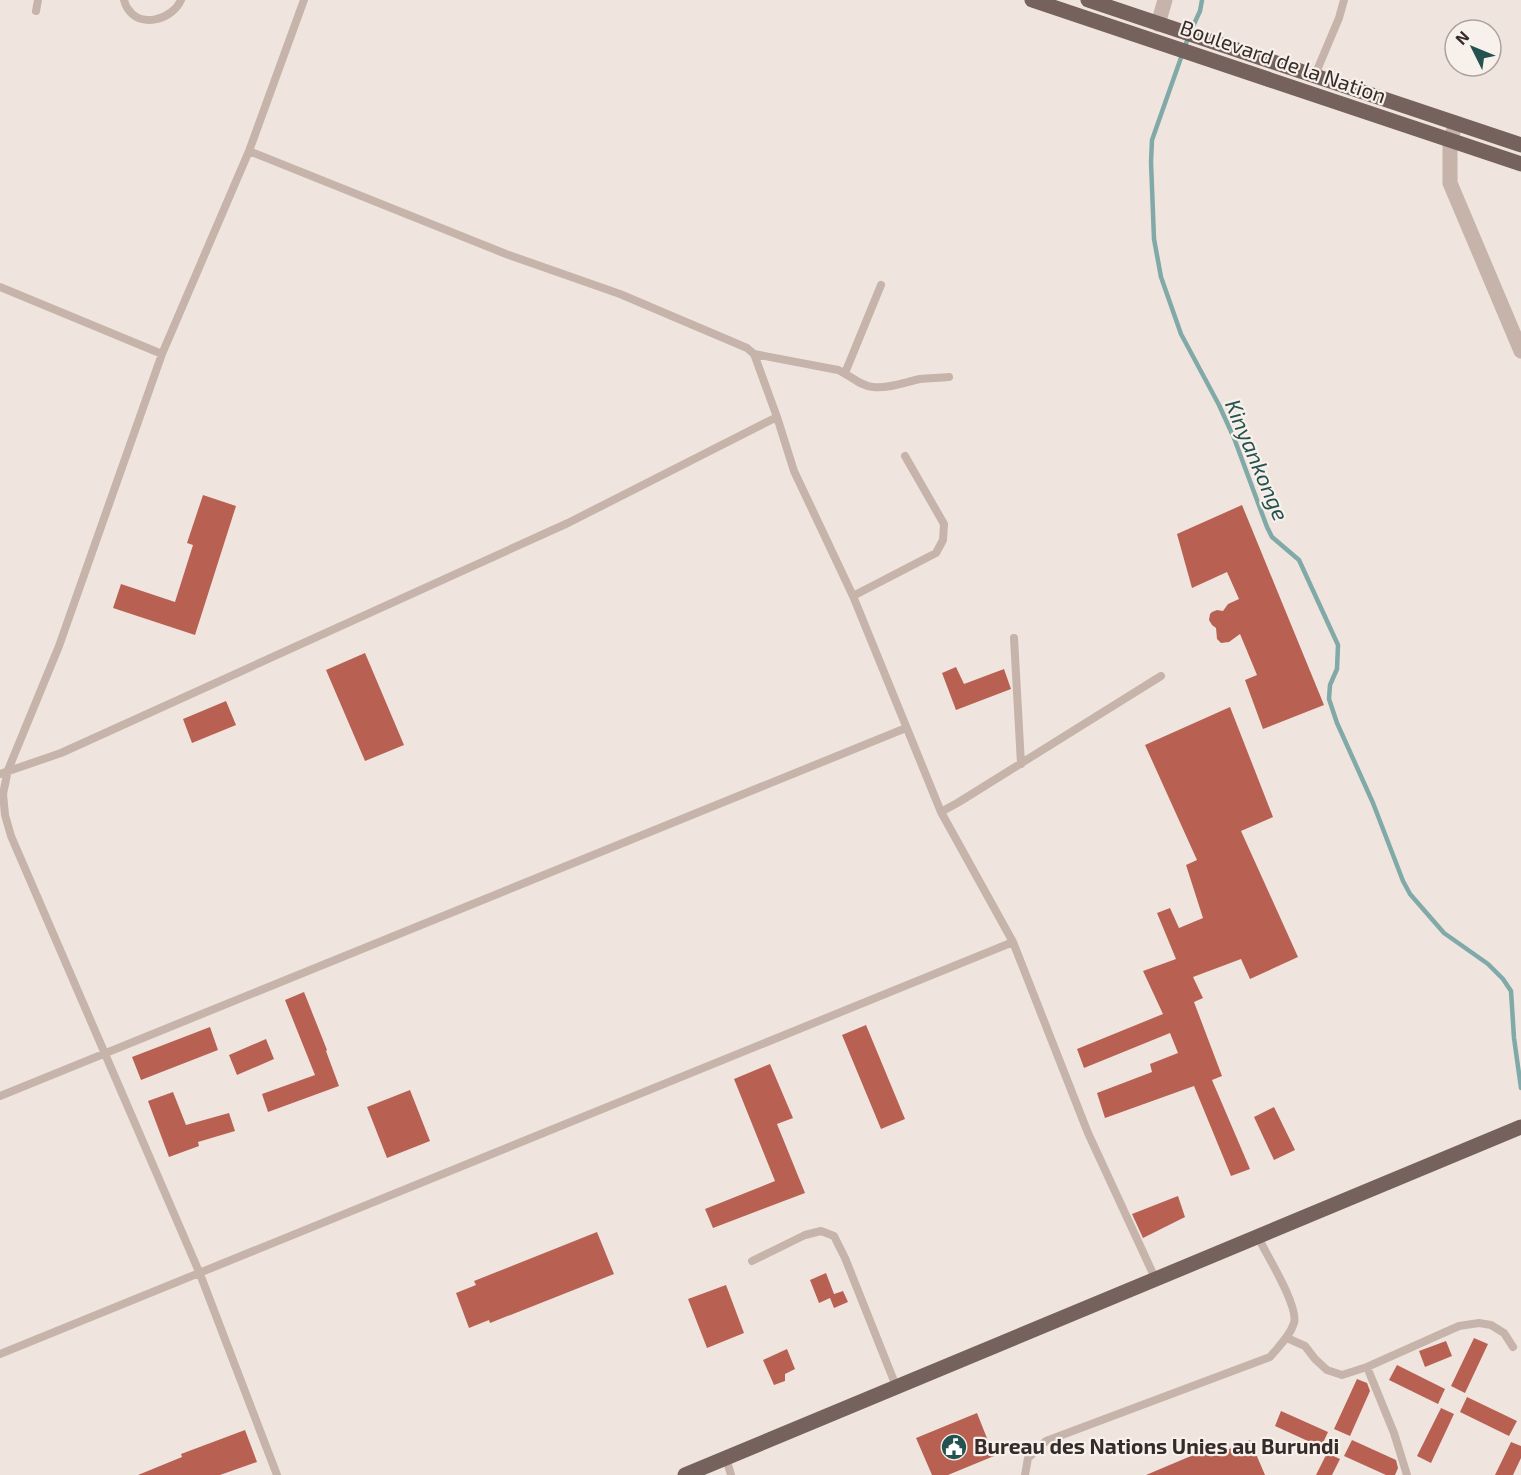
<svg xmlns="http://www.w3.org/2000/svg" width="1521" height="1475" viewBox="0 0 1521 1475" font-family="'Exo 2',sans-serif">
<rect width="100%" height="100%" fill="#efe5de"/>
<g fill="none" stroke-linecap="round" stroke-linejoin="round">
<path stroke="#80a9a7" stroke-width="4.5" d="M1202,0l-2,11 -11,24 -37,105 -1,22 3,77 7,38 20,57 38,71 15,33 33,89 5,10 27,23 39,85 -1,24 -7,16 -1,14 8,24 36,80 30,78 7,13 34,39 44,31 15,15 8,12 3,47 7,50"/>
</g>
<path fill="#b86153" d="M203,495l33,11 -41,129 -82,-27 8,-24 54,18 18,-57 -6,-2z
M1242,505l82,200 -61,24 -18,-49 12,-5 -17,-41 -11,8 -8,1 -4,-4 -1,-11 -4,-3 -3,-5 1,-6 2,-2 5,-2 6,1 5,-7 11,-5 -12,-27 -35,16 -15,-54z
M365,653l39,92 -39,16 -39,-91z
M956,667l8,17 40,-15 7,20 -55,21 -14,-37z
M226,701l10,24 -44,18 -9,-24z
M1230,707l43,110 -32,14 57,126 -48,22 -9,-20 -48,18 10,21 -9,4 28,74 -10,4 38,89 -19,7 -37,-90 -89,32 -8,-25 55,-21 -2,-8 28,-11 -8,-20 -86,35 -7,-19 86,-35 -20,-43 33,-12 -19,-46 13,-5 9,20 24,-10 -17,-53 11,-5 -52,-115z
M304,992l23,58 -1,1 13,35 -71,26 -6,-18 53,-19 -30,-75z
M866,1025l39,94 -24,10 -39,-94z
M210,1027l8,23 -77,30 -9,-23z
M266,1039l8,20 -37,16 -8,-20z
M770,1064l23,54 -16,6 28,69 -92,35 -8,-19 70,-28 -41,-102z
M410,1090l20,51 -43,17 -20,-51z
M173,1092l13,33 43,-12 6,18 -37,11 1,4 -30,11 -21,-56z
M1274,1107l21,43 -21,10 -20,-43z
M1178,1196l7,21 -42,21 -11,-24z
M597,1232l17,42 -124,49 -1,-3 -20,8 -13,-35 20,-8 -2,-4z
M826,1273l8,21 9,-3 5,11 -14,6 -4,-10 -11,5 -9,-23z
M726,1285l18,48 -37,15 -19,-49z
M1474,1338l14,6 -23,49 -14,-7z
M1446,1341l6,15 -27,11 -6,-16z
M787,1349l8,20 -10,5v7l-11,4 -11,-25z
M1397,1365l48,24 -7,15 -49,-24z
M1357,1379l10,4 3,8 -20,45 -16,-7z
M1467,1397l50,24 -8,15 -49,-24z
M1441,1408l13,6 -23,49 -14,-7z
M1281,1411l47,21 -7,15 -46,-21z
M977,1413l17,43 -46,19h-16l-16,-37z
M245,1430l12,32 -37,13h-82l44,-18 -1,-3z
M1250,1440l15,35h-119l78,-33 3,8z
M1352,1440l44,20 2,8 -3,7h-9l-42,-19z
M1511,1442l10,4v12l-8,17h-18z
M1327,1453l13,6 -8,16h-16z"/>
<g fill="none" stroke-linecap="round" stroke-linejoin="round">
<path stroke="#c6b4ab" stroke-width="8" d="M124,0c1,3 2,7 4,9 13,20 45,10 53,-9
M36,11l2,-11
M1315,75l24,-57 5,-18
M249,151l257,103 114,40 113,48 14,6 7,6 23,63 17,54 59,125 88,216 72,130 75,191 67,145
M0,287l162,67
M754,354l84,16c12,5 22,16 35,17 15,2 32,-5 47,-8 10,-1 20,-1 29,-2
M845,373l36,-88
M853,596l83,-43 7,-13 1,-16 -39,-68
M1014,638l7,126
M0,774l61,-21 507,-230 209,-106
M941,812l18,-10 202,-126
M0,1096l906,-368
M752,1261l53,-26 16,-4 13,5 11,22 51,128
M1287,1338l18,8 10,13 12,11 15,5 25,-8 27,66 13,42
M0,1354l1013,-412
M1367,1367l92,-41 20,-3 12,2 13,8 9,14
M726,1458l5,17
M277,1475l-77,-201 -189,-438 -6,-21 -2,-21 5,-24 51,-124 103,-292 87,-203 55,-151
M1025,1475l3,-17 18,-17 224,-84c9,-11 20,-21 24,-34 5,-17 -28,-69 -36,-86"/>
<path stroke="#c6b4ab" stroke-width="15" d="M1158,24l7,-24
M1456,123l-6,18v42l71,168"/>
<path stroke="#75625c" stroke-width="15" d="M1032,0l489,164
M1088,0l433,145
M685,1475l836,-348"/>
</g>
<defs>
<g id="civic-disc" transform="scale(1.35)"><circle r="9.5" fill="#235250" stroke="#f8f0ea"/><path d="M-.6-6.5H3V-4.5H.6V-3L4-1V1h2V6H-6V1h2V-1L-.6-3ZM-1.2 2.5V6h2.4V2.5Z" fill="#fff"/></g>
</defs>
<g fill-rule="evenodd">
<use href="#civic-disc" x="954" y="1447"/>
</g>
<g text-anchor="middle" stroke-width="4.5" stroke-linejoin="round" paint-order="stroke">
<g font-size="21" fill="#352c29" stroke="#f8f0ea">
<text transform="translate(1283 62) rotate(19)" y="7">Boulevard de la Nation</text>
</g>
<g font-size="21" font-weight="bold" fill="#352c29" stroke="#f8f0ea" text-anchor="start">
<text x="974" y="1454">Bureau des Nations Unies au Burundi</text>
</g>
<g font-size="22" font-style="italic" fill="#235250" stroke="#f8f0ea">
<text transform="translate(1257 460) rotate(67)" y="8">Kinyankonge</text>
</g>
</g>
<g transform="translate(1473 48) rotate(313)"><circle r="28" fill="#f8f0ea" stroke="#aaa29d" stroke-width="1.5"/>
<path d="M0-4.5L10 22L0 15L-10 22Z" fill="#235250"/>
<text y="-9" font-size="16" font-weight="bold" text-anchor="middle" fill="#352c29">N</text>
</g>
</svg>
